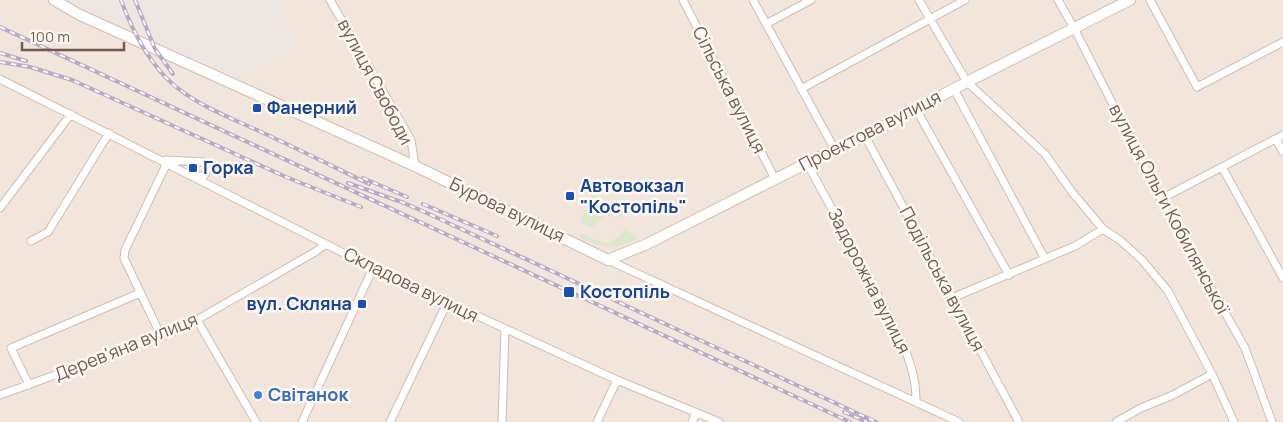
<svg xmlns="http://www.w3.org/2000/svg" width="1283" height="422" viewBox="0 0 1283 422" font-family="Manrope,sans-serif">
<rect width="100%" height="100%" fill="#fbf4ec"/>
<path fill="#f2e5db" d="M0,0h1283v422h-1283z"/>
<path fill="#ede7e4" d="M67,0h212l19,44 -61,32z"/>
<path fill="#dae9cb" d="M592,195l28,13 3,5 -2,4h-3l-4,-3 -4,3 -4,-3 -14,14 -12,-6z
M625,230l10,6 1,4c-26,11 -31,8 -56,-2v-4h3c22,10 24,15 42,-4z"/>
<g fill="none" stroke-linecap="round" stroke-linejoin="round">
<g stroke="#cfbdb4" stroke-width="9">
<path id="minor" d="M330,0l81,140 4,26
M683,0l92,179
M753,0l82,150
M919,0l48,82 78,72 27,38 31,37 18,12 21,19 26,31 44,83 22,48
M1058,0l16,28 90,177 81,143 27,74
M1150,0l47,87 86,-45
M766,24l45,-24
M0,79l373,189 244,112 102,42
M801,89l164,-89
M954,89l91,170
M916,109l93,166
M865,136l154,286
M1276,139l7,13
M166,160l38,2c3,5 4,8 0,14h-8
M807,163c23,43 47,85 69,129 18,35 41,70 40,110
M1222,167l61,111
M1161,199l122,-64
M0,208l71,-94
M31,241l17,-9 61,-99
M608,260l351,162
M952,298l123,-52 28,-17
M197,320l59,102
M161,336l-37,-78 1,-8 42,-87
M29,385l-18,-37 129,-55
M0,395l181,-66 134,-77 11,-8
M302,422l71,-154
M390,422l57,-119
M502,422l3,-93
M597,422l20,-42
M692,422l4,-9
M1116,422l25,-14 32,-13 39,-21"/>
</g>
<g stroke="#d2bdb2" stroke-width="12">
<path id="secondary" d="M54,0l26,15 335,151 193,94 39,-16 160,-81 58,-27 102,-54 163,-82"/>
</g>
<use href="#minor" stroke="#fff" stroke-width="7"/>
<use href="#secondary" stroke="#fff" stroke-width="10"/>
<g stroke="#b6aac6" stroke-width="4">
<path id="rail" d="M121,0c11,30 29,65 54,86 24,20 56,32 84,45 37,17 73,35 110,53
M135,0l20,49 18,25
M0,27l850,395
M0,53l26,8
M0,62l30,5 42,13 214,97 75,30
M363,178l44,19
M348,183l56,20 25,11 447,208
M423,204l74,32
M844,412l23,10"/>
</g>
<use href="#rail" stroke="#fef8f3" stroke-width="2" stroke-dasharray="5.5" stroke-linecap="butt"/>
</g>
<g fill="#1a4fb4" stroke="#fef8f3" stroke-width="2">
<rect x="252" y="103" width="10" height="10" rx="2.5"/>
<rect x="188" y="163" width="10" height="10" rx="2.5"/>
<rect x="565" y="191" width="10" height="10" rx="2.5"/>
<rect x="563" y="286" width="12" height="12" rx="2.5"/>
<rect x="357" y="299" width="10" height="10" rx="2.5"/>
</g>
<circle fill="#3f7fe0" stroke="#fef8f3" stroke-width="2" cx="258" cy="395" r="5"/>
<g text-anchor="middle" stroke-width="5" stroke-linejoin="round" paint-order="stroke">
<g font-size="18" fill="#755950" stroke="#fef8f3">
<text transform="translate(375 82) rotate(62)" y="6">вулиця Свободи</text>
<text transform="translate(729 90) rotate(63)" y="6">Сільська вулиця</text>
<text transform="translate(870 131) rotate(-27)" y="6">Проектова вулиця</text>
<text transform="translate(1169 209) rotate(62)" y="6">вулиця Ольги Кобилянської</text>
<text transform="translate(507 210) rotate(26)" y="6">Бурова вулиця</text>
<text transform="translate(942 279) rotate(62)" y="6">Подільська вулиця</text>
<text transform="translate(869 281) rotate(63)" y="6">Задорожна вулиця</text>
<text transform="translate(411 285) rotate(26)" y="6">Складова вулиця</text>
<text transform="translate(126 347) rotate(-22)" y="6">Дерев'яна вулиця</text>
</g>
<g font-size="18" font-weight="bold" fill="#164399" stroke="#fef8f3" text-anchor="start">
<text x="267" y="114">Фанерний</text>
<text x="203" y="174">Горка</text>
<text x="580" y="192">Автовокзал<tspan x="580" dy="21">"Костопіль"</tspan></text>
<text x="580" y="298">Костопіль</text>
<text x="352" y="310" text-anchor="end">вул. Скляна</text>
</g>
<g font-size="18" font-weight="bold" fill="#366cbe" stroke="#fef8f3" text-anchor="start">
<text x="268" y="401">Світанок</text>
</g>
</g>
<path d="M22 42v8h102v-8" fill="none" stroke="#755950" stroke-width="2.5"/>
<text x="30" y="42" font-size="15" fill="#755950" stroke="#fef8f3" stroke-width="4" paint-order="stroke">100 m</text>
</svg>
